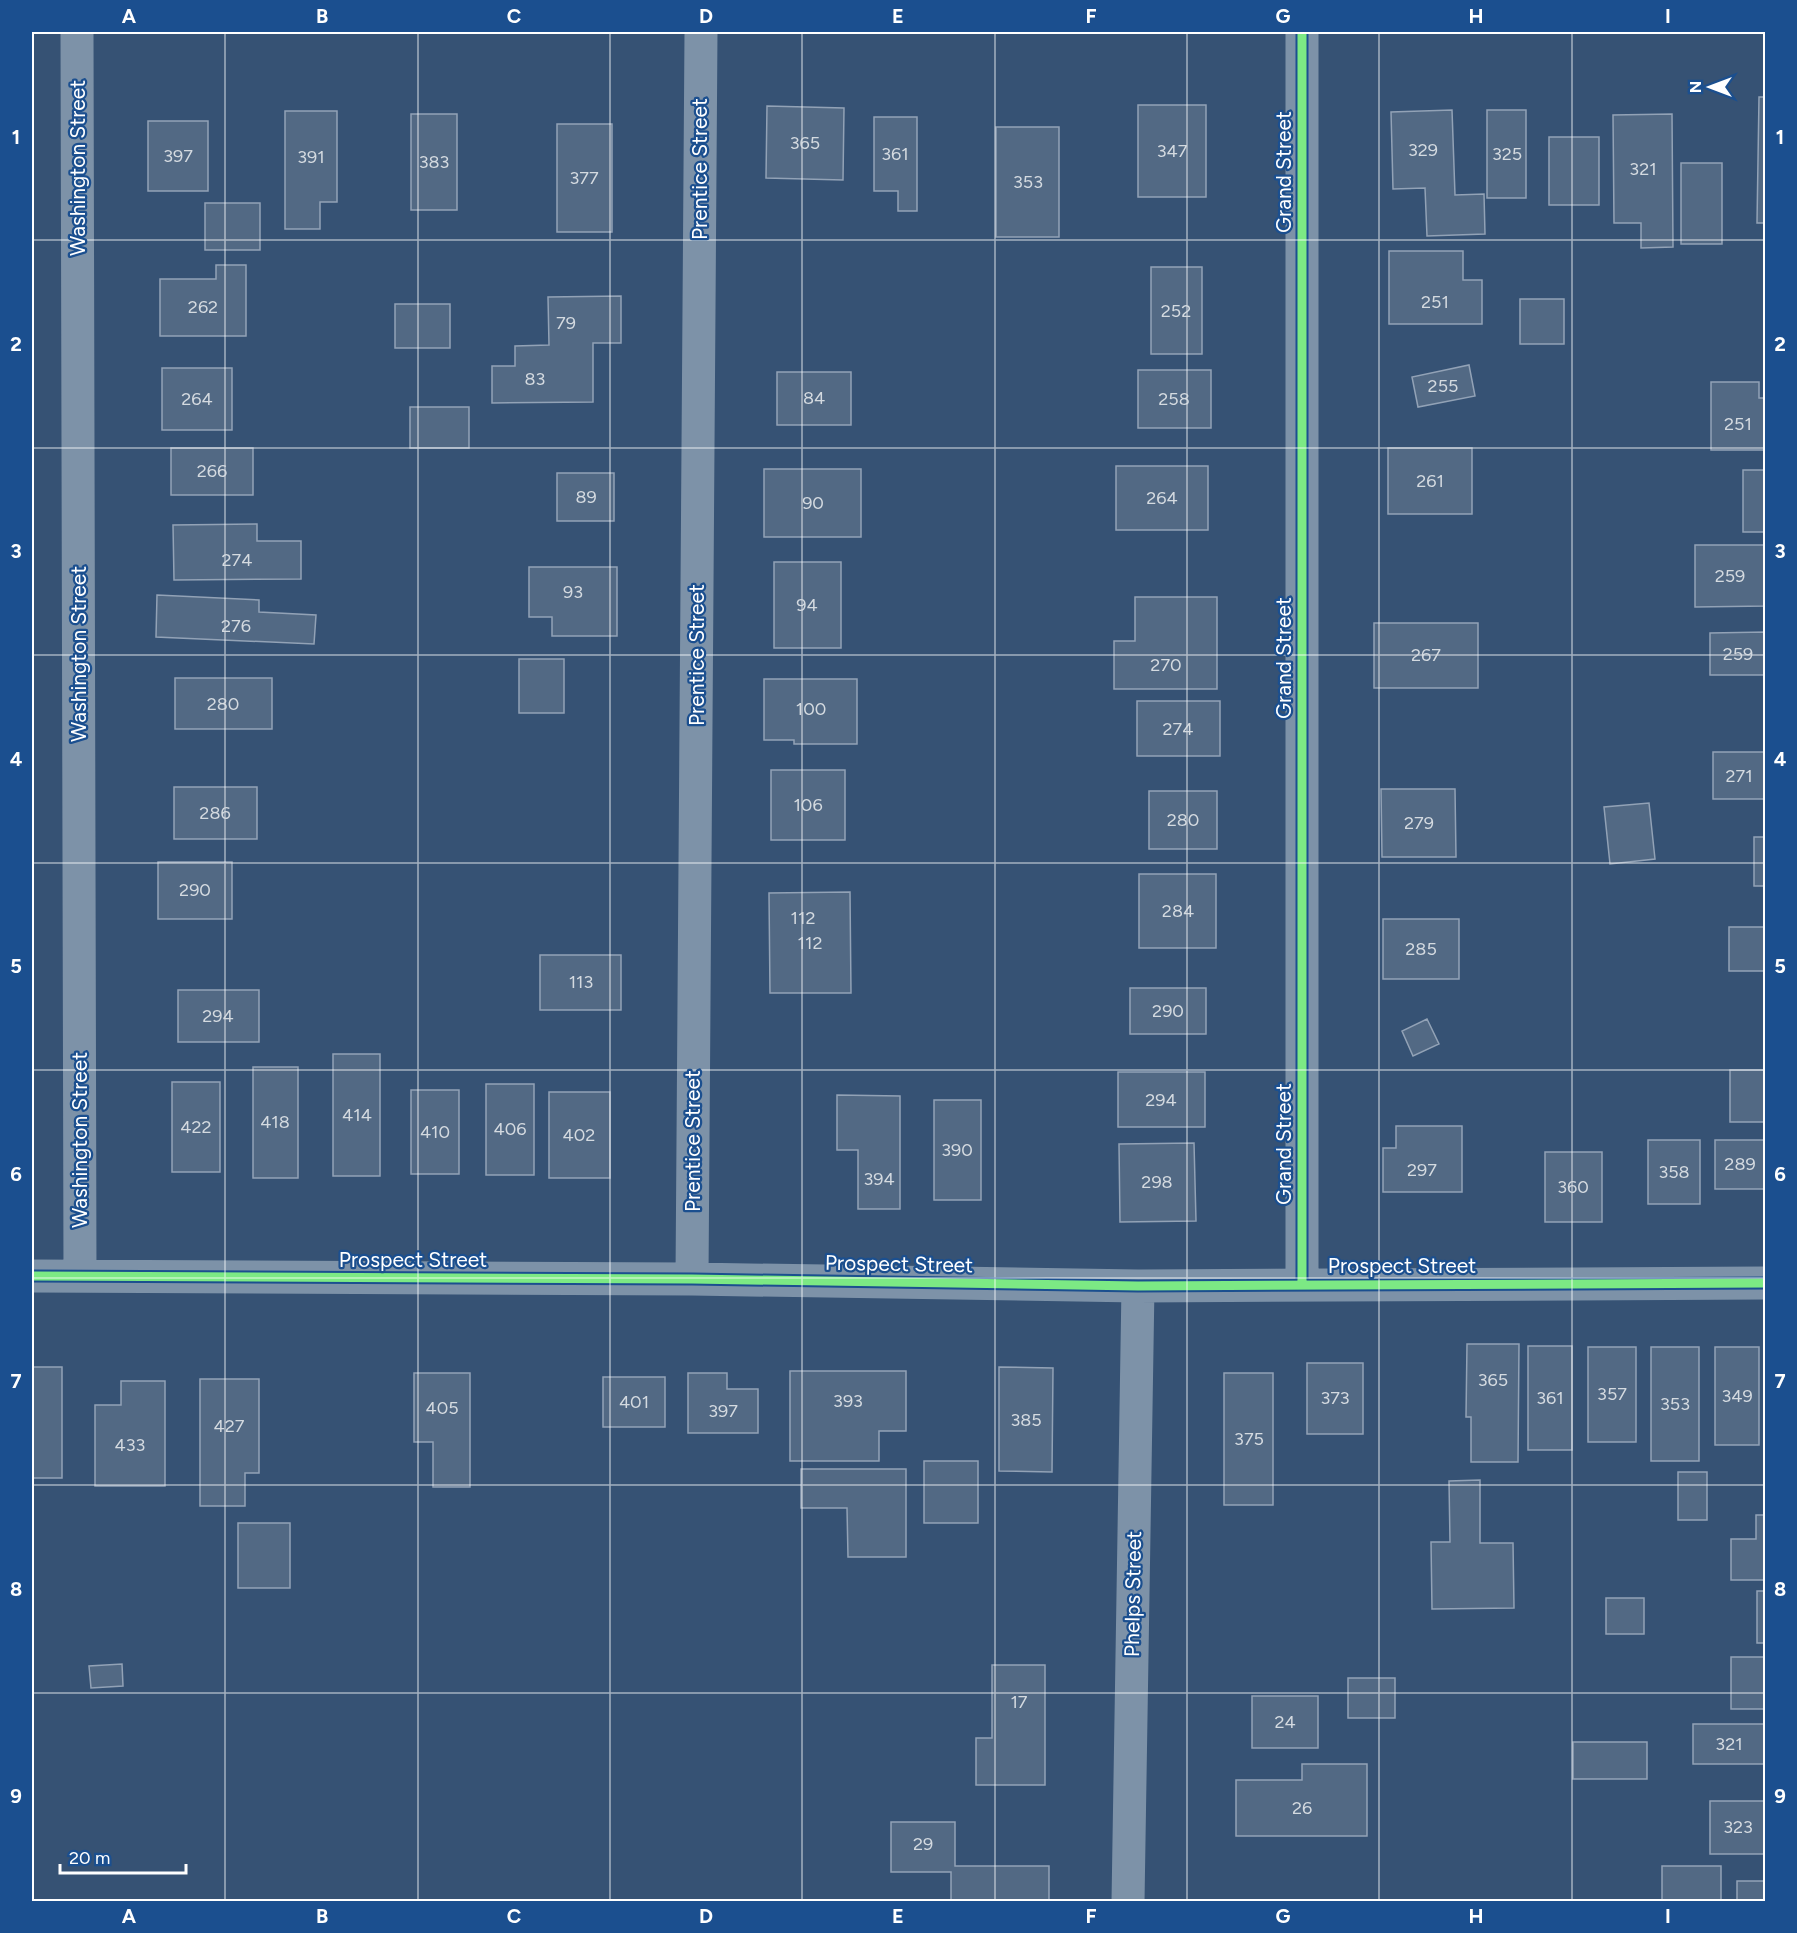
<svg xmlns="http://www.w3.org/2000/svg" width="1797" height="1933" viewBox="0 0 1797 1933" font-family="Figtree,sans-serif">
<rect width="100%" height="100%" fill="#365274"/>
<path fill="#526984" stroke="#92a2b6" stroke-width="1.5" d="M1759,97h7v126h-9z
M1138,105h68v92h-68z
M767,106l77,2 -1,72 -77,-2z
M1452,110l3,85 29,-1 1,40 -58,2 -2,-48 -32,1 -2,-77z
M1487,110h39v88h-39z
M285,111h52v91h-17v27h-35z
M411,114h46v96h-46z
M1672,114l1,133 -32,1v-25h-27l-1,-108z
M874,117h43v94h-19v-20h-24z
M148,121h60v70h-60z
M557,124h55v108h-55z
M996,127h63v110h-63z
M1549,137h50v68h-50z
M1681,163h41v81h-41z
M205,203h55v47h-55z
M1389,251h74v29h19v44h-93z
M216,265h30v71h-86v-57h56z
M1151,267h51v87h-51z
M621,296v47h-28v59l-101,1v-37h23v-20l34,-1 -1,-48z
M1520,299h44v45h-44z
M395,304h55v44h-55z
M1469,365l6,31 -57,11 -6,-30z
M162,368h70v62h-70z
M1138,370h73v58h-73z
M777,372h74v53h-74z
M1711,382h48v16h7v52h-55z
M410,407h59v41h-59z
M171,448h82v47h-82z
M1388,448h84v66h-84z
M1116,466h92v64h-92z
M764,469h97v68h-97z
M1743,470h23v62h-23z
M557,473h57v48h-57z
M257,524v17h44v38l-127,1 -1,-55z
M1695,545h71v61l-71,1z
M774,562h67v86h-67z
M529,567h88v69h-65v-19h-23z
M157,595l102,5v12l57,3 -2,29 -158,-7z
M1135,597h82v92h-103v-48h21z
M1374,623h104v65h-104z
M1766,632v43h-56v-42z
M519,659h45v54h-45z
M175,678h97v51h-97z
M764,679h93v65h-63v-4h-30z
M1137,701h83v55h-83z
M1713,752h53v47h-53z
M771,770h74v70h-74z
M174,787h83v52h-83z
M1381,789h74l1,68h-74z
M1149,791h68v58h-68z
M1649,803l6,56 -45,5 -6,-57z
M1754,837h12v49h-12z
M158,862h74v57h-74z
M1139,874h77v74h-77z
M850,892l1,101h-81l-1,-100z
M1383,919h76v60h-76z
M1729,927h37v44h-37z
M540,955h81v55h-81z
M1130,988h76v46h-76z
M178,990h81v52h-81z
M1427,1019l12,25 -26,12 -11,-25z
M333,1054h47v122h-47z
M253,1067h45v111h-45z
M1730,1070h36v52h-36z
M1118,1072h87v55h-87z
M172,1082h48v90h-48z
M486,1084h48v91h-48z
M411,1090h48v84h-48z
M549,1092h61v86h-61z
M837,1095l63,1v113h-42v-59h-21z
M934,1100h47v100h-47z
M1396,1126h66v66h-79v-44h13z
M1648,1140h52v64h-52z
M1715,1140h51v49h-51z
M1194,1143l2,78 -76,1 -1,-78z
M1545,1152h57v70h-57z
M1467,1344h52l-1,118h-47v-45h-5z
M1528,1346h44v104h-44z
M1588,1347h48v95h-48z
M1651,1347h48v114h-48z
M1715,1347h44v98h-44z
M1307,1363h56v71h-56z
M32,1367h30v111h-30z
M999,1367l54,1 -1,104 -53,-1z
M790,1371h116v60h-27v30h-89z
M414,1373h56v114h-37v-45h-19z
M688,1373h39v16h31v44h-70z
M1224,1373h49v132h-49z
M603,1377h62v50h-62z
M200,1379h59v94h-14v33h-45z
M121,1381h44v105h-70v-81h26z
M924,1461h54v62h-54z
M801,1469h105v88h-58l-1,-49h-46z
M1678,1472h29v48h-29z
M1480,1480v63h33l1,65 -82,1 -1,-67h19l-1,-61z
M1756,1515h10v65h-35v-41h25z
M238,1523h52v65h-52z
M1757,1591h9v52h-9z
M1606,1598h38v36h-38z
M1731,1657h35v52h-35z
M122,1664l1,22 -32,2 -2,-22z
M992,1665h53v120h-69v-47h16z
M1348,1678h47v40h-47z
M1252,1696h66v52h-66z
M1693,1724h73v40h-73z
M1573,1742h74v37h-74z
M1302,1764h65v72h-131v-56h66z
M1710,1801h56v53h-56z
M891,1822h64v44h94v36h-98v-30h-60z
M1662,1866h59v36h-59z
M1737,1881h29v21h-29z"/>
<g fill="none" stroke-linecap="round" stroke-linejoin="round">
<path stroke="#7d92a8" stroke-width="33" d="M77,32l3,1244
M1302,32v1253
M32,1276l660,3 446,7 628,-3
M692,1279l9,-1247
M1128,1902l10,-616"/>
<g stroke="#1b4f8f" stroke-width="13">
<path id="cycleway" d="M1302,32v1253
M32,1276l660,3 446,7 628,-3"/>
</g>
<use href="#cycleway" stroke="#7ce984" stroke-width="9"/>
</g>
<path fill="none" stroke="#fff" stroke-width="1.5" stroke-opacity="0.55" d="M225,32v1870M418,32v1870M610,32v1870M802,32v1870M995,32v1870M1187,32v1870M1379,32v1870M1572,32v1870M32,240h1734M32,448h1734M32,655h1734M32,863h1734M32,1070h1734M32,1278h1734M32,1485h1734M32,1693h1734"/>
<g text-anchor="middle" stroke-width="4.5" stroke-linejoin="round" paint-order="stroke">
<g font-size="18" fill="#d4dae0">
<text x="805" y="149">365</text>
<text x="1423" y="156">329</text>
<text x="1172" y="157">347</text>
<text x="895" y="160">361</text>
<text x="1507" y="160">325</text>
<text x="178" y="162">397</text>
<text x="311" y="163">391</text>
<text x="434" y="168">383</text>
<text x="1643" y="175">321</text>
<text x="584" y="184">377</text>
<text x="1028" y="188">353</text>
<text x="1435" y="308">251</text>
<text x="203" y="313">262</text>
<text x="1176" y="317">252</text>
<text x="566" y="329">79</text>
<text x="535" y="385">83</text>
<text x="1443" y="392">255</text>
<text x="814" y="404">84</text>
<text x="197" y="405">264</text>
<text x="1174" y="405">258</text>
<text x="1738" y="430">251</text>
<text x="212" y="477">266</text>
<text x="1430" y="487">261</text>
<text x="586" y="503">89</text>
<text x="1162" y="504">264</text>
<text x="813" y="509">90</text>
<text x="237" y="566">274</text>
<text x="1730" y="582">259</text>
<text x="573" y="598">93</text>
<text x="807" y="611">94</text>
<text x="236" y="632">276</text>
<text x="1738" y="660">259</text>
<text x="1426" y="661">267</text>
<text x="1166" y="671">270</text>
<text x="223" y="710">280</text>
<text x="811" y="715">100</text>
<text x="1178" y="735">274</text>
<text x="1739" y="782">271</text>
<text x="808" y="811">106</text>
<text x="215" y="819">286</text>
<text x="1183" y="826">280</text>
<text x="1419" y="829">279</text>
<text x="195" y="896">290</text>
<text x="1178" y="917">284</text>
<text x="803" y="924">112</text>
<text x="810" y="949">112</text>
<text x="1421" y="955">285</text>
<text x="581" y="988">113</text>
<text x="1168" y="1017">290</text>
<text x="218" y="1022">294</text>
<text x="1161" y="1106">294</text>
<text x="357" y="1121">414</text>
<text x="275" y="1128">418</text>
<text x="196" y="1133">422</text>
<text x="510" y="1135">406</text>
<text x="435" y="1138">410</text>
<text x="579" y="1141">402</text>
<text x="957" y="1156">390</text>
<text x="1740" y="1170">289</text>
<text x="1422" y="1176">297</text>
<text x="1674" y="1178">358</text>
<text x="879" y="1185">394</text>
<text x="1157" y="1188">298</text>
<text x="1573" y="1193">360</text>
<text x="1493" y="1386">365</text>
<text x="1612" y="1400">357</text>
<text x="1737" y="1402">349</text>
<text x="1335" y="1404">373</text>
<text x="1550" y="1404">361</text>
<text x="848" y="1407">393</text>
<text x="634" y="1408">401</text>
<text x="1675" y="1410">353</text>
<text x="442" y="1414">405</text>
<text x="723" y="1417">397</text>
<text x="1026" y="1426">385</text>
<text x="229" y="1432">427</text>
<text x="1249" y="1445">375</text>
<text x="130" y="1451">433</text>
<text x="1019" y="1708">17</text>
<text x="1285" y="1728">24</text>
<text x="1729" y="1750">321</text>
<text x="1302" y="1814">26</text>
<text x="1738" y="1833">323</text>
<text x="923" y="1850">29</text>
</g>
<g font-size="21" fill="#fff" stroke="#1b4f8f">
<text transform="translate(78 168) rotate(-90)" y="7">Washington Street</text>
<text transform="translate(700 169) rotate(-90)" y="7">Prentice Street</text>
<text transform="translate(1284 172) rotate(-90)" y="7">Grand Street</text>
<text transform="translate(79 654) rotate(-90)" y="7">Washington Street</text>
<text transform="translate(697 655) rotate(-90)" y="7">Prentice Street</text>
<text transform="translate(1284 658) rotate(-90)" y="7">Grand Street</text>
<text transform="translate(80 1140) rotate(-90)" y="7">Washington Street</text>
<text transform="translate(693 1141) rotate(-90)" y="7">Prentice Street</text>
<text transform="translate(1284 1144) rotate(-90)" y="7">Grand Street</text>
<text x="413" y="1267">Prospect Street</text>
<text transform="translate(899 1264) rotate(1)" y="7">Prospect Street</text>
<text x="1402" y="1273">Prospect Street</text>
<text transform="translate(1133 1594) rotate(-89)" y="7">Phelps Street</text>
</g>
</g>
<rect width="1797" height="1933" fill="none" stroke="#1b4f8f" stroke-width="66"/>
<g transform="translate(1710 87) rotate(270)" stroke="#1b4f8f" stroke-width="4.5" paint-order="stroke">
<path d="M0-4.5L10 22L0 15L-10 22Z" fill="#ffffff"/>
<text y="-9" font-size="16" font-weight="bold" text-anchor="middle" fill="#ffffff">N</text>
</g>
<path d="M60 1864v9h126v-9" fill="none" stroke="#ffffff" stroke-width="3"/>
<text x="69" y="1864" font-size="18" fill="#ffffff" stroke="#1b4f8f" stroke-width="4.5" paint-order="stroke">20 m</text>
<rect x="33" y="33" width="1731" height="1867" fill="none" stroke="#fff" stroke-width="2"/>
<g font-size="20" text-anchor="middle" font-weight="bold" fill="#fff">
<text x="129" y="23">A</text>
<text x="322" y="23">B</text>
<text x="514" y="23">C</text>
<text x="706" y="23">D</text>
<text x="898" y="23">E</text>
<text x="1091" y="23">F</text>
<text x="1283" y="23">G</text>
<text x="1476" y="23">H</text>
<text x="1668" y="23">I</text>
<text x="16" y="144">1</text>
<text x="1780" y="144">1</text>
<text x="16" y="351">2</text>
<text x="1780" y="351">2</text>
<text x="16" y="558">3</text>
<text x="1780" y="558">3</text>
<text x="16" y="766">4</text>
<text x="1780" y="766">4</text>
<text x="16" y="973">5</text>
<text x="1780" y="973">5</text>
<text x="16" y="1181">6</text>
<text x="1780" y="1181">6</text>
<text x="16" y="1388">7</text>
<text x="1780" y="1388">7</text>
<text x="16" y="1596">8</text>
<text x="1780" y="1596">8</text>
<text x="16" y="1803">9</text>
<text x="1780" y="1803">9</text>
<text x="129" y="1923">A</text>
<text x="322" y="1923">B</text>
<text x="514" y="1923">C</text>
<text x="706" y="1923">D</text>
<text x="898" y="1923">E</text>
<text x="1091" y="1923">F</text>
<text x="1283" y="1923">G</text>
<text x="1476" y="1923">H</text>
<text x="1668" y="1923">I</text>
</g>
</svg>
